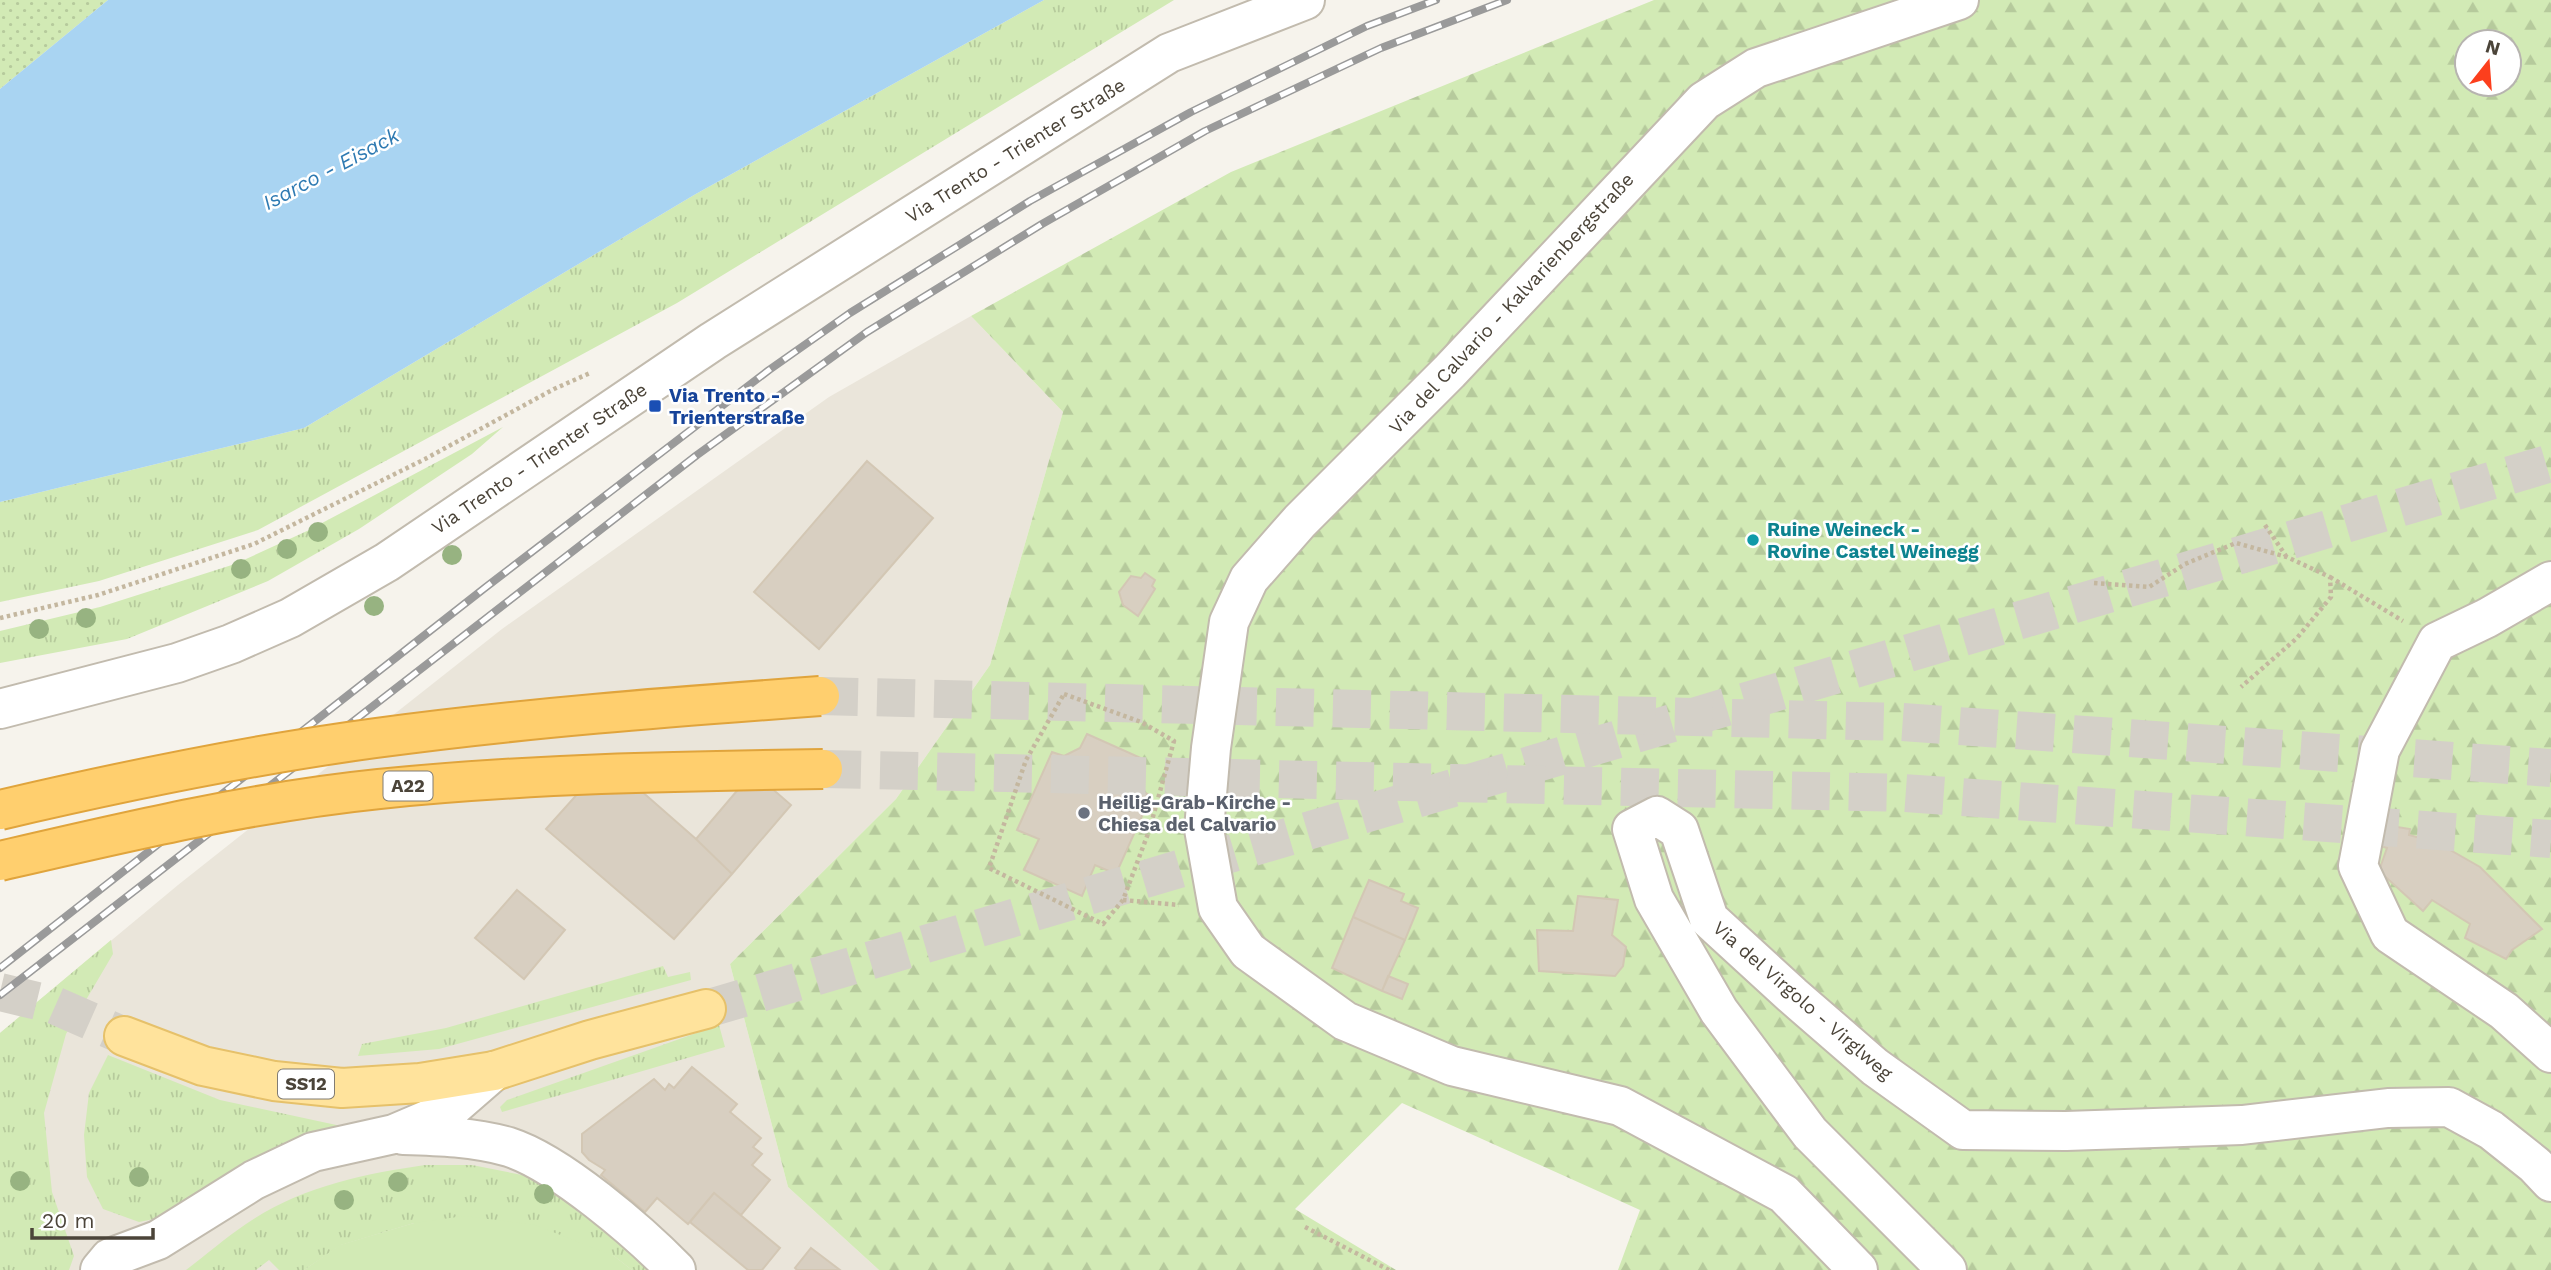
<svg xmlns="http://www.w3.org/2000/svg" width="2551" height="1270" viewBox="0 0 2551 1270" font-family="'Work Sans',sans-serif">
<defs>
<pattern id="grass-tufts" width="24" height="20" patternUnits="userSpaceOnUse" patternTransform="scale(1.75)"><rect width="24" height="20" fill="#d2eab5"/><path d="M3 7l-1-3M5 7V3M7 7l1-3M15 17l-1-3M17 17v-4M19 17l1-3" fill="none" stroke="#b6ca9c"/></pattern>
<pattern id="forest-firs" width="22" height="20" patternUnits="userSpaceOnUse" patternTransform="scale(1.75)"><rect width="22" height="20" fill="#d2eab5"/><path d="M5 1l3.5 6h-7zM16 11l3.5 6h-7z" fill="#b6ca9c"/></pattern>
<pattern id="park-dots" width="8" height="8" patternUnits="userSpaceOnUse" patternTransform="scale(1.75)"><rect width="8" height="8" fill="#d2eab5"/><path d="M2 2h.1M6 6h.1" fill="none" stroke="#b6ca9c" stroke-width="1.8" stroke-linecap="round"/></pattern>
</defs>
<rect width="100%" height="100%" fill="#f6f3ec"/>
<path fill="#eae5da" d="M971,316l92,96 -73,253 -94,134 -166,165 58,223 91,83h-879v-237l178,-148 324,-256 327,-232z"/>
<path fill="url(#grass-tufts)" d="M1044,0h130l-497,303 -419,227 -159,51 -99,21v-100l304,-74 390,-233z
M503,427l-31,27 -113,75 -91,52 -141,58 -127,24v-32l100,-24 135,-43 72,-33z
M111,940l2,14 -47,80 -22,79 8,79 22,64 -5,14h-69v-237z
M663,966l5,11 22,-5 1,8 -252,69 -81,7 4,-12 84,-16z
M719,1025l6,22 -223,65 -2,-5 7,-7z
M108,1055l112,45 121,26 -41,14 -116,73 -45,9 -36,-13 -16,-32 -3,-42 5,-42z
M425,1165h47l50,10 48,18 81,77h-19l-18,-14 -200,-33 -73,22 -37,25h-25l-10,-10 -13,10h-70c20,-15 39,-32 60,-46 54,-37 117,-50 179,-59z"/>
<path fill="url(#forest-firs)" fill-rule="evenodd" d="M1654,0h897v1270h-933l22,-60 -238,-107 -107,106 101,61h-517l-91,-83 -58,-223 166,-165 94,-134 73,-253 -92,-96 260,-144zM2467,42h42v42h-42z"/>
<path fill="url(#park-dots)" d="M0,0h108l-108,89z"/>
<path fill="#d2eab5" d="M464,1216l71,9 79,31 18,14h-328l36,-25 74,-22z"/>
<path fill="#a9d4f2" d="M108,0h936l-350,195 -390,233 -304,74v-413z"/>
<path fill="#d8cfc1" stroke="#d3c7b4" stroke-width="2" d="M867,461l66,57 -114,131 -65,-57z
M1145,573l10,7 -3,6 3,3 -17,27 -15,-11 -4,-13 12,-16 10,2z
M1087,734l56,25 -6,15 4,17 10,5 -35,78 -21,-9 -13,31 -58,-26 15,-31 -22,-9 35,-78 12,4 16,-8z
M607,761l89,78 36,35 -58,65 -128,-110z
M753,772l38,33 -59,69 -36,-35z
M2391,826l19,3 -1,6 27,7 44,25 62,62 -30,21 -6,9 -41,-21 5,-14 -38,-24 -9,11 -44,-40 8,-23 -3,-1z
M1369,880l35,14 -3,7 17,7 -13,32 -52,-23z
M517,890l48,40 -41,49 -49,-41z
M1578,896l40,4 -6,35 14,12 -3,19 -8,10 -76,-5 -2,-41 36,1z
M1353,917l52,23 -23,51 -50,-23z
M1388,976l20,8 -6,15 -20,-8z
M692,1067l45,37 -7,8 31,26 -8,9 9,7 -10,11 18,15 -29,35 -27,-22 -26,31 -31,-26 -12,14 -44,-37 4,-5 -16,-10 -7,-8v-18l72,-55 11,11 4,-6 5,4z
M714,1193l66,55 -18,22h-14l-58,-48z
M811,1248l29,22h-43l-2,-2z"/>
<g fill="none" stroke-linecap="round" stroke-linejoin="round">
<path stroke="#d4d0c8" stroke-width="38" stroke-dasharray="38 19" stroke-linecap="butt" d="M0,992l54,13 70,31
M706,1009l1845,-546"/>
<path stroke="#d4d0c8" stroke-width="38" stroke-dasharray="38 19" stroke-linecap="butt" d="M820,696l1082,26 649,46
M823,769l1081,24 647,46"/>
<g stroke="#c2bbae" stroke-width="42">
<path id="minor" d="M2551,581l-64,37 -50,24 -57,108 -22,116 32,68 114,77 47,42
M403,1135c35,1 71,2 106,12 50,16 130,85 167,123
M100,1270l10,-12 48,-18 96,-60 59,-28 81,-18 54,-23 46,-40
M1858,1270l-74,-76 -164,-88 -168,-40 -107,-45 -97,-70 -30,-43 -14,-79 7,-81 18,-126 20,-43 51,-58 149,-149 255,-271 52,-33 203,-68
M1947,1270l-137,-137 -91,-122 -65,-112 -22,-70 25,-13 22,14 30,89 83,76 83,72 88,63 103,1 176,-6 146,-17 61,-1 42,23 44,35 16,17"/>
</g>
<g stroke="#c2bbae" stroke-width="42">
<path id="tertiary" d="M0,709l177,-46 54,-19 59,-26 97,-56 326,-221 456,-288 136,-53"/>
</g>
<g stroke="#e6c16a" stroke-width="42">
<path id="primary" d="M124,1036l79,30 71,15 68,7 78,-5 74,-12 96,-31 116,-31"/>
</g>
<path stroke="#c4b79f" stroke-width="4.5" stroke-dasharray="3.5 3.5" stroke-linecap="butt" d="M2265,525l21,31
M2330,577l73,44
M2094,583l55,4 36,-23 51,-21 51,14 43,20 1,20 -34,41 -56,49
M0,618l98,-23 156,-51 171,-85 129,-70 36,-16
M1064,694l77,28 33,19 -25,90 -26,69 -20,24 -114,-56 37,-108z
M1123,900l56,5
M1305,1227l84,43"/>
<use href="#minor" stroke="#fff" stroke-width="38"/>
<use href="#tertiary" stroke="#fff" stroke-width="38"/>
<use href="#primary" stroke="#ffe39c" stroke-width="38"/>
<g stroke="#9a9a9a" stroke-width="8">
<path id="rail" d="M0,968l486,-381 283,-217 81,-57 180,-112 161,-89 176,-86 69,-26
M0,995l697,-540 170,-123 175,-108 163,-93 176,-83 126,-48"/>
</g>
<use href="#rail" stroke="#fff" stroke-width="5" stroke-dasharray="16" stroke-linecap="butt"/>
<g stroke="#e0a43c" stroke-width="42" stroke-linecap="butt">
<path id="motorway-bridge" d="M0,810c124,-29 249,-55 376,-72 147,-20 295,-31 444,-42
M0,861c125,-29 252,-59 379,-72 148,-15 295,-18 444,-20"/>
</g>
<use href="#motorway-bridge" stroke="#ffcf6e" stroke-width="38"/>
</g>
<g fill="#97b381">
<circle cx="318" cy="532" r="10"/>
<circle cx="287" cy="549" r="10"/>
<circle cx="452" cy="555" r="10"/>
<circle cx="241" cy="569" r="10"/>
<circle cx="374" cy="606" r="10"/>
<circle cx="86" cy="618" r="10"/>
<circle cx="39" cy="629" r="10"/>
<circle cx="139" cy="1177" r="10"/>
<circle cx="20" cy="1181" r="10"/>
<circle cx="398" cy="1182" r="10"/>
<circle cx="544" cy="1194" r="10"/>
<circle cx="344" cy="1200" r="10"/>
</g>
<rect fill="#1a4fb4" stroke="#fff" stroke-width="2.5" x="648" y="399" width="14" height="14" rx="3.5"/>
<circle fill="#0f9aa8" stroke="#fff" stroke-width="2.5" cx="1753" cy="540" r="7"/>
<circle fill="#6b7280" stroke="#fff" stroke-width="2.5" cx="1084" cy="813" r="7"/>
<g text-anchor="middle" stroke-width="5" stroke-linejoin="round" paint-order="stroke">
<g fill="#fff" stroke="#817c74" stroke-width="2">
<rect x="383.5" y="771.5" width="49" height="29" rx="5"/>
<rect x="278" y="1069.5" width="56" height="29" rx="5"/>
</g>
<g font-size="18" font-weight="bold" fill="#4b4439">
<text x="408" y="792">A22</text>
<text x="306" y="1090">SS12</text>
</g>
<g font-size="19" fill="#4b4439" stroke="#fff">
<text transform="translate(1015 150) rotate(-32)" y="7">Via Trento - Trienter Straße</text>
<text transform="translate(1511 303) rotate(-47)" y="7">Via del Calvario - Kalvarienbergstraße</text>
<text transform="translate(539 458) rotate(-34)" y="7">Via Trento - Trienter Straße</text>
<text transform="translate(1803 1000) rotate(41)" y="7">Via del Virgolo - Virglweg</text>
</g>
<g font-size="19" font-weight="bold" fill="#164399" stroke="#fff" text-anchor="start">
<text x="669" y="402">Via Trento -<tspan x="669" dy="22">Trienterstraße</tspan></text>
</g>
<g font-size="19" font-weight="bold" fill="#0d838f" stroke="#fff" text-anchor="start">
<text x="1767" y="536">Ruine Weineck -<tspan x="1767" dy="22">Rovine Castel Weinegg</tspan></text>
</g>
<g font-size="19" font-weight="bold" fill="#5b616d" stroke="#fff" text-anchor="start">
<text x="1098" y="809">Heilig-Grab-Kirche -<tspan x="1098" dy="22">Chiesa del Calvario</tspan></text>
</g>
<g font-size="21" font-style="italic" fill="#2e7ab2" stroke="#fff">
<text transform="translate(331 169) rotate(-28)" y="7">Isarco - Eisack</text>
</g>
</g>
<g transform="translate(2488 63) rotate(17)"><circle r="33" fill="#ffffff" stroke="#b7b4b0" stroke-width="2"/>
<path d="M0-5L12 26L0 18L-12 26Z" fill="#fc3f1d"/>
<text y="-10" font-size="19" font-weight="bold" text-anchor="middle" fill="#4b4439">N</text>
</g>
<path d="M32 1228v10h121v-10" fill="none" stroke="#4b4439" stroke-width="3.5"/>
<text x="42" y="1228" font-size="21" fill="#4b4439" stroke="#ffffff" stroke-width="5" paint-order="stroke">20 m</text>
</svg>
